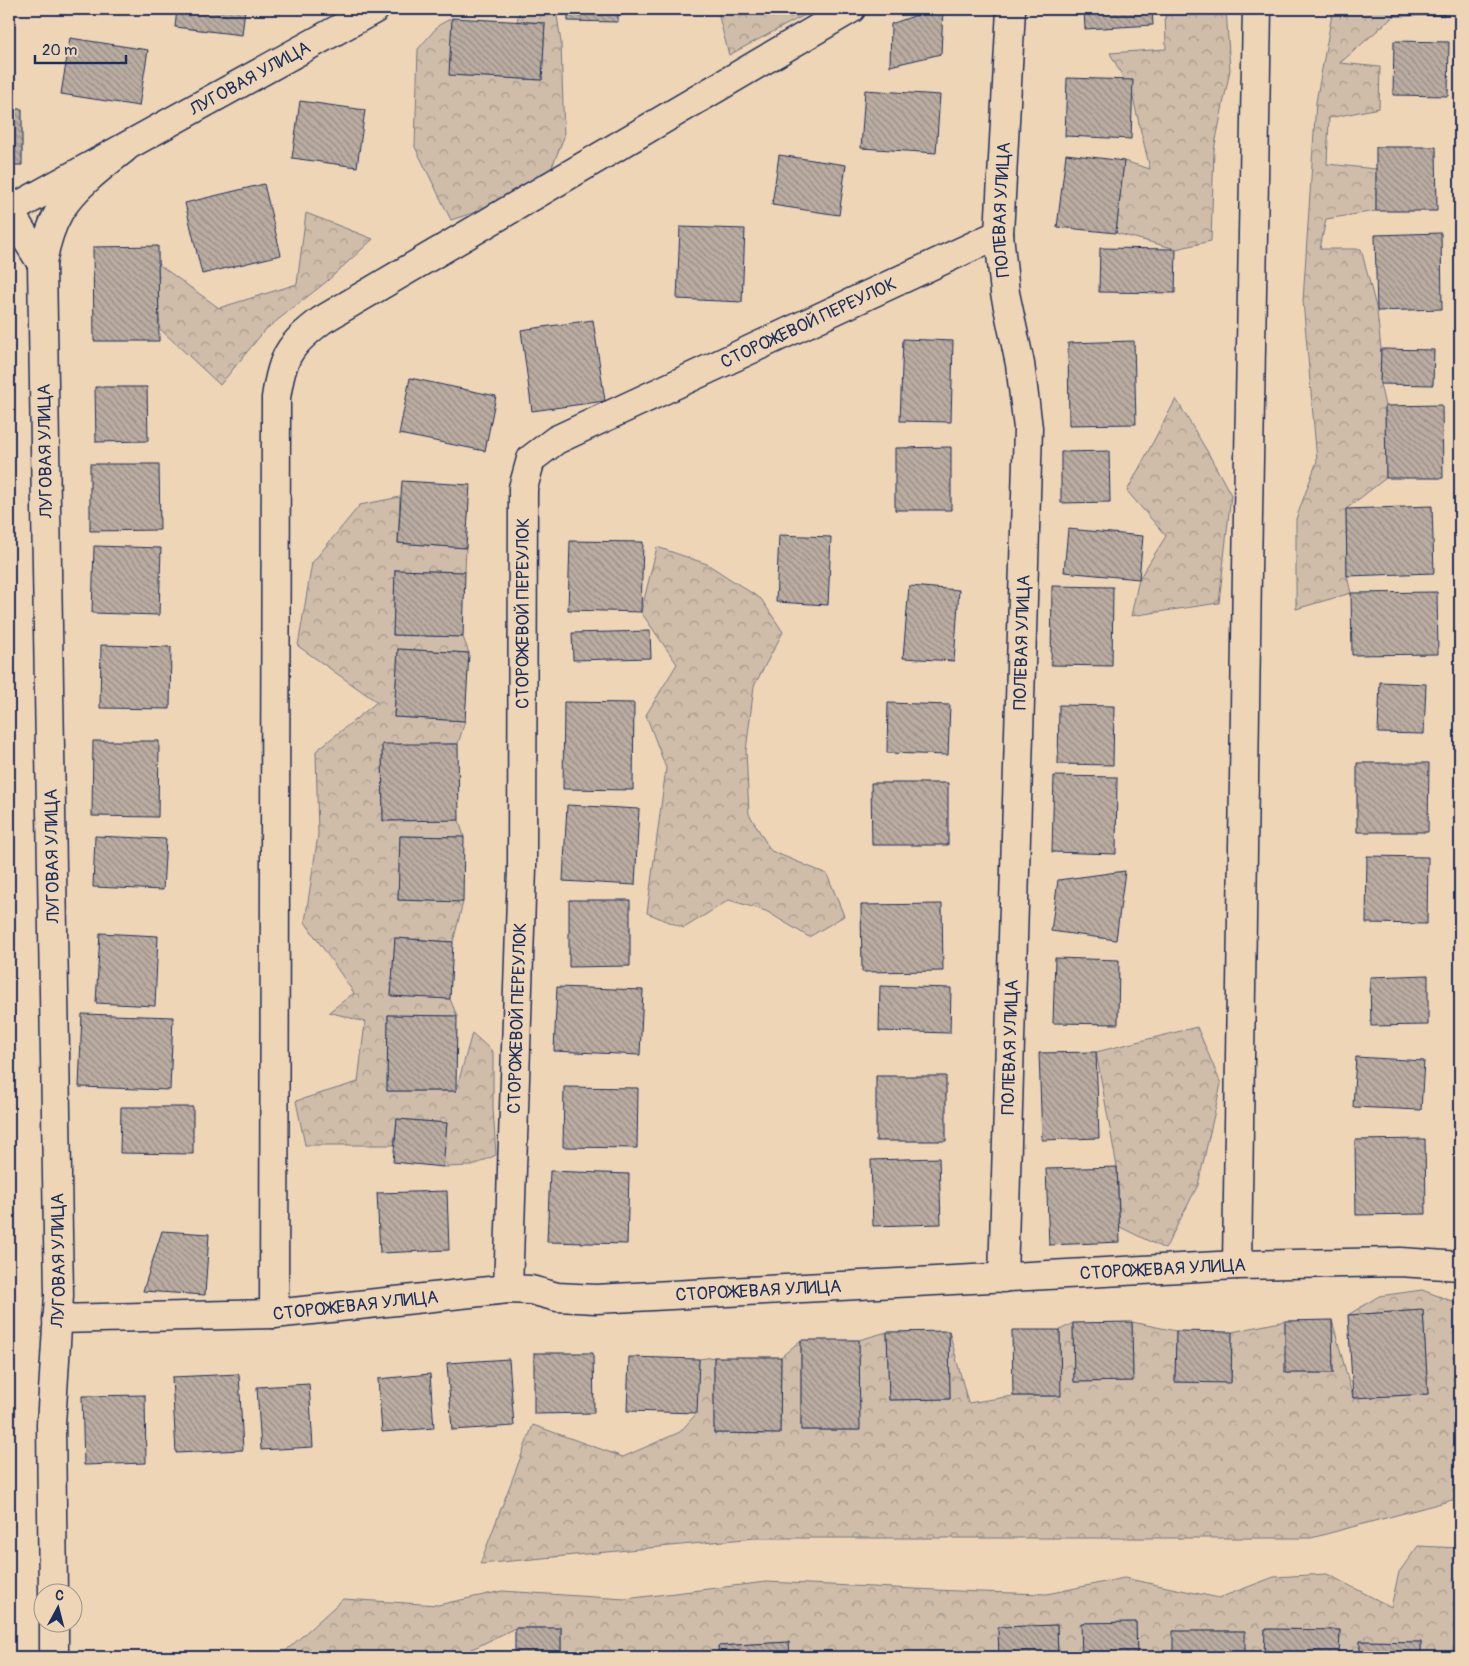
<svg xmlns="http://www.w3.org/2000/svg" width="1469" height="1666" viewBox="0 0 1469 1666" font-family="Pangolin,sans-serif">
<defs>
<pattern id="forest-crowns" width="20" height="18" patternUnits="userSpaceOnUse" patternTransform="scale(1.25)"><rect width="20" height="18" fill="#cfbda9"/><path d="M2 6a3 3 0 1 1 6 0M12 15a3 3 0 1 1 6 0" fill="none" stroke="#a79a8d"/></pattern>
<pattern id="building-back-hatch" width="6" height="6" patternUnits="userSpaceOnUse" patternTransform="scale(1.25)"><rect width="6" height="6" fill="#baaca0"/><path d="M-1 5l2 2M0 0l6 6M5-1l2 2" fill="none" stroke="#968c86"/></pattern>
</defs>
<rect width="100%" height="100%" fill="#eed5b6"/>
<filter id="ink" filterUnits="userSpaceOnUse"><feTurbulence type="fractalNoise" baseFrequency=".02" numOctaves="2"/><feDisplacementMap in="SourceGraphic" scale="10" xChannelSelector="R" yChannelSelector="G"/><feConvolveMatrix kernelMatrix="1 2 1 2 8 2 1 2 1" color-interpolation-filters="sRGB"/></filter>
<g filter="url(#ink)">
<path fill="url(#forest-crowns)" stroke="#757684" d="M520,9h36l5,34 3,94 -21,53 -92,30 -36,-73 3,-98 21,-24 13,-7 -2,57 92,5 3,-57 -28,-2z
M717,9h99l-87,46z
M1165,9h61l4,61 -16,80 -3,91 -35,8 -60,-16 8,-72 26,8 -18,-75 -22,-41 56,-4z
M1333,9h61v7l-54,47 40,4 -1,41 -50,10 -2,46 49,5v42l-50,8 -6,30h41l16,62 4,38 -1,35 5,22 1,72 -40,31 1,67 4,17 -55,16v-90l21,-58 -14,-160 13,-199z
M306,213l67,26 -47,43 -61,48 -45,55 -61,-57 -1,-64 61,44 78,-24z
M1176,399l31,52 24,44 -12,108 -88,13 8,-37 27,-43 -39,-45z
M400,497l-2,46 68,5 -1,24 -70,-2 -2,65 70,2 6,16 -71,-4 -4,68 71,4 -7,23 -76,1 1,76 76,-1 5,17 -64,-1 -2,64 65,2 -10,40 -58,-4 -4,57 59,4 7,17 -69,-1 -1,76h69l16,-58 21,19v56l3,47 -24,11 -29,1 4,-44 -50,-4 -3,26h-89l-9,-44 62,-19 7,-60 -36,-10 25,-19 -49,-71 13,-87 -2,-84 61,-49 -79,-56 14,-83 48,-58z
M657,547l50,17 54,35 22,33 -29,54 -8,65 3,63 22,37 56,23 17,42 -35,21 -43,-26 -37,-11 -45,28 -37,-15 19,-145 -20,-53 31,-51 -36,-52z
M1197,1027l24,57 -23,101 -33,64 -45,-22 -3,-60 -21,-115z
M1422,1290l38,14v194l-149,40h-556l-275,26 53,-139 90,32 57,-25 16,-18 3,-55 15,-2v76l66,1 1,-77 20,-17v90h58v-90l28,-8 2,68 61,-1 -1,-68 19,72 45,-7h47v-66l13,-7 1,59 59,-1 -1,-59 44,9 -1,51h56l1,-50 53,-11 1,52h47l-1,-53 21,78 75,-4 -5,-84 -75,5 31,-19z
M1418,1546l42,2v95l-3,14h-36v-15l-61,-1v16h-21l1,-27 -75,-1 -1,28h-19l-1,-26h-70l-1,26h-36l-1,-35 -54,1v34h-24l-1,-32 -59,2 1,30h-34l-1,-5 -68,3v2h-106l-1,-15 -71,4 1,11h-158v-29h-46l-59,29h-177l64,-58 95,6 64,-14 123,8 141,-17 213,10 68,2 77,-16 95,20 55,-21 53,-3 64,33 8,-35z"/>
<path fill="url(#building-back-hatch)" stroke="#1b2f5e" d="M177,9h68l-3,26 -67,-8z
M568,9h50v13l-50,-1z
M934,9h9l-2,45 -51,12 1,-42z
M1084,9h68l1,16 -68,4z
M1394,9h50v6l-50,1z
M452,18l93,5 -3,57 -93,-5z
M70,38l78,12 -9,56 -78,-12z
M1394,41l55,1 -1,54 -55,-1z
M1067,78l66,2 -2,59 -66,-3z
M865,90l75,5 -4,58 -75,-5z
M300,101l65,9 -8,57 -65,-9z
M9,109h13v56h-13z
M1376,147h60l1,64h-61z
M1066,154l58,7 -8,72 -59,-6z
M779,155l67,10 -7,50 -67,-10z
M264,184l17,71 -79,19 -17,-71z
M680,227l65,2 -3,73 -65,-3z
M1441,233l1,76 -65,2 -2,-76z
M158,246l1,95h-65l-1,-94z
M1100,248l76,1 -1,44 -76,-1z
M593,320l12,81 -73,10 -11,-81z
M903,339l50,2 -2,81 -51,-1z
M1134,341l2,83 -67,1 -1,-82z
M1381,349l53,1 -1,35 -53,-1z
M410,378l86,18 -11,55 -86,-17z
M95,387h52l1,54 -52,1z
M1442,405l1,73h-57l-1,-72z
M951,447v63h-56v-62z
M1109,451l1,51 -49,1v-51z
M90,464h69l1,66 -70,1z
M402,481l68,4 -4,63 -68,-5z
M1432,506l2,67 -87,3 -1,-67z
M1068,529l75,7 -4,43 -75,-7z
M779,535l52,2 -3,68 -52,-3z
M570,541l73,1 -2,70 -73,-2z
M94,546l67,2 -2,67 -67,-2z
M395,570l70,2 -2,65 -70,-2z
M909,586l50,4 -5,71 -51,-3z
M1052,586l61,1 -1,79 -61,-1z
M1437,592l1,62 -86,1 -1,-62z
M650,631l1,27 -78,2 -1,-27z
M101,645l70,2 -1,62 -70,-1z
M398,649l71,4 -4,68 -71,-4z
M1380,682l46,2 -2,50 -46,-1z
M564,702l70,1 -1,87 -70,-1z
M888,703l62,2 -2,50 -61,-2z
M1059,705l55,1 -1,59 -55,-1z
M93,741h66l-1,76 -66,-1z
M382,744h76l1,76 -76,1z
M1357,763h72l-1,69h-71z
M1054,776l63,1 -1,77 -64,-2z
M871,783h77v62h-76z
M567,805l72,4 -4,76 -72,-4z
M95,836l71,3 -3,51 -70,-3z
M400,836l64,1 -1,65 -65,-2z
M1367,856l61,1 -1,67 -61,-1z
M1125,871l-9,69 -65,-9 7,-51z
M569,900h61v66l-61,1z
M942,904l1,67 -81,1 -1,-67z
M100,933l58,3 -3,70 -59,-3z
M395,938l58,4 -3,57 -59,-3z
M1055,958l64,2 -1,64 -65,-1z
M9,963h3l-2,60h-1z
M1428,975v50l-57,1 -1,-49z
M880,986l71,2 -1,45 -71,-2z
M557,987l86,3 -3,65 -86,-4z
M82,1014l91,3 -3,73 -91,-3z
M388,1015l69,1 -1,75h-69z
M1096,1052l3,86 -57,2 -3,-87z
M1356,1057l68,4 -3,49 -68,-3z
M876,1076h70v65h-70z
M564,1087l74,1 -1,60 -74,-1z
M121,1107h72v47l-73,-1z
M397,1119l50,4 -4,44 -50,-5z
M1425,1139l1,75 -70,1 -1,-75z
M939,1158l2,66 -68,2 -2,-66z
M1117,1167l3,75 -71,3 -3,-76z
M550,1171l79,3 -2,70 -80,-2z
M447,1191l2,59 -69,3 -3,-60z
M162,1231l47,3 -4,61 -62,-4z
M1423,1310l5,84 -75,4 -5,-83z
M1332,1320l1,53h-48v-52z
M1132,1322l1,59 -59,1 -1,-59z
M1012,1330h48l1,66h-48z
M949,1331l1,68 -61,1 -2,-68z
M1176,1331l56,1 -1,51 -56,-1z
M801,1340h58l1,90h-59z
M534,1353h59l1,60 -60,1z
M629,1357l70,2 -2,54 -70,-2z
M714,1357h67l-1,77 -66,-1z
M509,1359l5,67 -62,4 -5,-67z
M239,1374l4,76 -67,3 -4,-76z
M430,1374l4,54 -52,4 -4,-53z
M309,1384l4,63 -52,3 -4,-63z
M145,1395l1,68 -62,2 -2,-69z
M1136,1622l1,35h-55l-1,-34z
M1057,1625l1,32h-59l-1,-30z
M515,1628h46v29h-46z
M1265,1629l75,1 -1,27h-75z
M1173,1631h72v26h-72z
M1360,1641l61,1v15h-61z
M789,1642l1,15h-71l-1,-11z
M965,1652v5h-69v-2z"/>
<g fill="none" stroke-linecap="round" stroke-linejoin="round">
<g stroke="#1b2f5e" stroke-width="31">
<g id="minor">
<path id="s1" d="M9,211l366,-202"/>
<path d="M9,211l33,53"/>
<path d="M1237,1265l10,-694 10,-562"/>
<path id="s2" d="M1003,1278l25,-850 -8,-64 -15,-71 -6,-59 12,-225"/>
<path id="s3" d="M508,1289l14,-421 1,-380 8,-29 25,-19 443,-206"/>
<path d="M274,1314l2,-916c6,-42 13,-53 46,-78l529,-311"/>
<path id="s4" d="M57,1319l217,-5 234,-25 23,1 26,7 39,2 641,-34 163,-3 60,4"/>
<path id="s5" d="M53,1594l-2,-170 8,-129 -17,-1031c3,-18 8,-36 17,-52 14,-24 43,-46 65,-63"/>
<path d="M54,1624v33"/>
</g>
</g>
<use href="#minor" stroke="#eed5b6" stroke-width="28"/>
</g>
</g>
<g text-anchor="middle" stroke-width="5" stroke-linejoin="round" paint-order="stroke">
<g font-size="18" fill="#1b2f5e" stroke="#eed5b6">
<text dy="6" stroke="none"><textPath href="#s1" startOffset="275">ЛУГОВАЯ УЛИЦА</textPath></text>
<text dy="6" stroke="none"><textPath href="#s2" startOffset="1071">ПОЛЕВАЯ УЛИЦА</textPath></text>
<text dy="6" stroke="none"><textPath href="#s3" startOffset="1141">СТОРОЖЕВОЙ ПЕРЕУЛОК</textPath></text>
<text transform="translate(45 451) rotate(-91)" y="6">ЛУГОВАЯ УЛИЦА</text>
<text dy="6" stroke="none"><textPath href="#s3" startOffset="676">СТОРОЖЕВОЙ ПЕРЕУЛОК</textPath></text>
<text dy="6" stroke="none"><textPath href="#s2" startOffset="636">ПОЛЕВАЯ УЛИЦА</textPath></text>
<text transform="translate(52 856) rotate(-91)" y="6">ЛУГОВАЯ УЛИЦА</text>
<text dy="6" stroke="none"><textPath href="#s3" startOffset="271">СТОРОЖЕВОЙ ПЕРЕУЛОК</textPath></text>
<text dy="6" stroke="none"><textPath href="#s2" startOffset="231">ПОЛЕВАЯ УЛИЦА</textPath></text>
<text dy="6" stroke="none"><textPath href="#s5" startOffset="334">ЛУГОВАЯ УЛИЦА</textPath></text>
<text dy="6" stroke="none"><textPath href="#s4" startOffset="1109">СТОРОЖЕВАЯ УЛИЦА</textPath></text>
<text dy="6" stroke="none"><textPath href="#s4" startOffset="704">СТОРОЖЕВАЯ УЛИЦА</textPath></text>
<text dy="6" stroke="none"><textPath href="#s4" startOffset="299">СТОРОЖЕВАЯ УЛИЦА</textPath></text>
</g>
</g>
<rect width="1469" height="1666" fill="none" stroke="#eed5b6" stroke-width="30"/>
<rect x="15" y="15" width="1439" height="1636" fill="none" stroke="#1b2f5e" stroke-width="2" filter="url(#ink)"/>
<g transform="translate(58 1608) rotate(7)"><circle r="24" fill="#eed5b6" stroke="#9a9393"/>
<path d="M0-4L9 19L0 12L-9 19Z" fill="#1b2f5e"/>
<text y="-8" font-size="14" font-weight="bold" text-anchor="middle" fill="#1b2f5e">С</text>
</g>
<path d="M35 55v8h91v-8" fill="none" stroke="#1b2f5e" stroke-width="2.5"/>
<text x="42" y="55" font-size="15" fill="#1b2f5e" stroke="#eed5b6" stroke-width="4" paint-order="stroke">20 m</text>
</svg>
